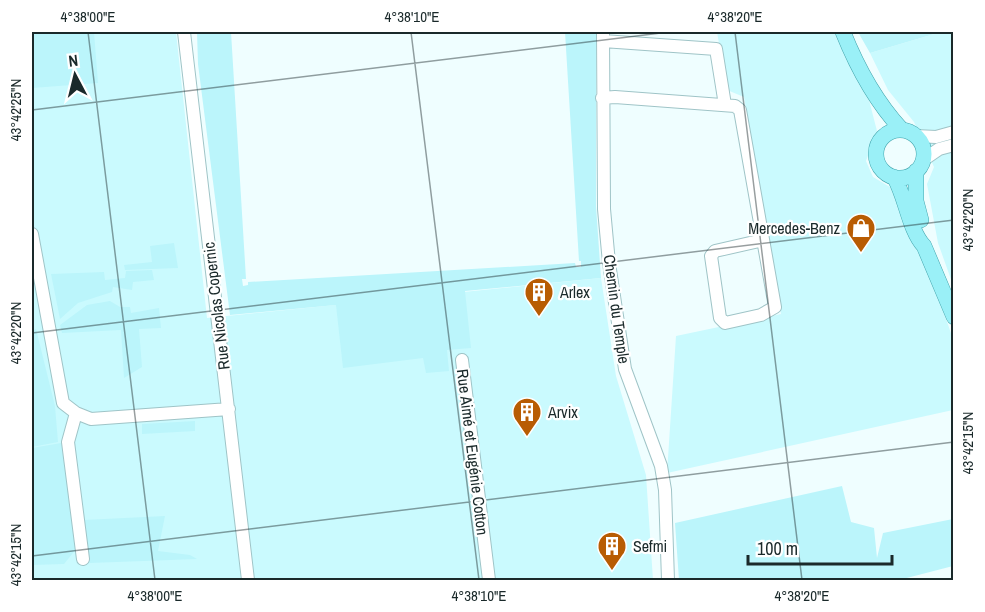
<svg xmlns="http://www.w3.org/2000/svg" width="985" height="612" viewBox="0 0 985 612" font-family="'Archivo Narrow',sans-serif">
<rect width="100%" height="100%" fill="#effeff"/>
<path fill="#cafafe" d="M32,32h144l31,286 394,-40 15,98 30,99 7,105h-621z
M717,32h119l8,22 25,46 8,31 -11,30 7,16 17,10 44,97 19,55v71l-286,63 9,-137 105,-22 -37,-217 -17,-7z
M941,32h12v253l-15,-42 -11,-59 7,-17 -20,-45 -26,-32 -18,-37z"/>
<path fill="#bbf5fb" d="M32,32h62l4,51 -66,5z
M197,32h34l15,247h-4l1,7 5,-1v-3l327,-19 1,4h5v-6h-2l-14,-229h31v174l5,72 -136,13 6,57 -24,2 2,21 -23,2 -3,-15 -80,10 -7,-63 -106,10 -32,-251z
M858,32h83l-71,21z
M174,243l4,25 -53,2 -1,-5 28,-3 -2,-16z
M152,270l2,10 -21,2 -1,8 -19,-3 -1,5 -34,11 -18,16 -9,-45 53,-2 1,8 20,-2 1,-7z
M110,301l10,6h10l1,6 28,-5 2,20 -22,1 3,38 -18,11 -3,-48 -59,3 -2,-8 27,-20z
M36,329l19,77 3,36 -26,5v-32l2,-10 -2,-17v-57z
M195,421v10l-53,3v-10z
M61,443l16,105 -13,16 -32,1v-117z
M842,486l9,36 23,6 3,30 6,-25 70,-14v47l-54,14h-220l-4,-57z
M165,516l-7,35 32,4 7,4 -108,4 -5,-43z"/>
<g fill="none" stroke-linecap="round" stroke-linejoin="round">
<g stroke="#9fc4c7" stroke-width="14">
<path id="minor" d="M184,32l64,548
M603,32l1,177 5,54 16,106 36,97 4,24 3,90
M603,41l113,8 9,56
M602,98l13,-1 120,9 5,4 35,197 -14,8 -36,8 -5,-5 -9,-62 4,-5 48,-11
M916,136l20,1 18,-5
M923,160l16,-11 15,-4
M32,234l31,169 13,10 15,6 138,-10
M462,360l27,220
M76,413l-8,29 15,117"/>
</g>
<g stroke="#42a4ac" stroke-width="16">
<path id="major" d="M843,32c14,35 33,70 59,98
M876 154a24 24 0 1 1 48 0a24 24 0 1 1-48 0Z
M916,171v30l5,19
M894,177c12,20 15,53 30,69l30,71"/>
</g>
<use href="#minor" stroke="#fff" stroke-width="12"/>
<use href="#major" stroke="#9af0f7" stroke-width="15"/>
</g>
<path fill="none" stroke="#1a292a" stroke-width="1.5" stroke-opacity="0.45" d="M88,32l67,548M411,32l68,548M735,32l67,548M32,110l637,-78M32,333l922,-113M32,556l922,-114"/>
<defs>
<g id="shop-pin" transform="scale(1.5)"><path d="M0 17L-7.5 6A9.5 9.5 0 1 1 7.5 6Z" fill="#b85c03" stroke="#fff"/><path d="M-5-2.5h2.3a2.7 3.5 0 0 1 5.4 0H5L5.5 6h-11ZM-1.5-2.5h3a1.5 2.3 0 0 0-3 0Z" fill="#fff"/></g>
<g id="building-pin" transform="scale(1.5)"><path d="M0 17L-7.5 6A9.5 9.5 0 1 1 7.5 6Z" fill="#b85c03" stroke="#fff"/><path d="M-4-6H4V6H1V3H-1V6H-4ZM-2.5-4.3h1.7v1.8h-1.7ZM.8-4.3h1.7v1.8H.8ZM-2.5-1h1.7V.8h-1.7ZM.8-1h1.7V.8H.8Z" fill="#fff"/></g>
</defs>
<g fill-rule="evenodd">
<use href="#shop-pin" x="861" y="228"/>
<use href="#building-pin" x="539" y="292"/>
<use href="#building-pin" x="527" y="412"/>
<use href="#building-pin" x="612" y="546"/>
</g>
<g text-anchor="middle" stroke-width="4.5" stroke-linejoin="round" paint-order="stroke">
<g font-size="16" fill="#1a292a" stroke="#fff" text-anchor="start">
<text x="840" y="234" text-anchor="end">Mercedes-Benz</text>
<text x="560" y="298">Arlex</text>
<text x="548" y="418">Arvix</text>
<text x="633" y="552">Sefmi</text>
</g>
<g font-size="16" fill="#1a292a" stroke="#fff">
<text transform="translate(216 306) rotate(-97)" y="6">Rue Nicolas Copernic</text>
<text transform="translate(617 309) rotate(82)" y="6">Chemin du Temple</text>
<text transform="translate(473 452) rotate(83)" y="6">Rue Aimé et Eugénie Cotton</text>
</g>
</g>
<rect width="985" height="612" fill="none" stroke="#ffffff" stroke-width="66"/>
<g transform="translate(75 75) rotate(353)" stroke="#ffffff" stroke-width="4.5" paint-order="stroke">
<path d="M0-4.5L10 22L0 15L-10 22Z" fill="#1a292a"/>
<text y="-9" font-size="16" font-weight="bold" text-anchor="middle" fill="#1a292a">N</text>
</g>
<path d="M748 555v9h144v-9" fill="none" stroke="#1a292a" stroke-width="3"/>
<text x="757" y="555" font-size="18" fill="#1a292a" stroke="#ffffff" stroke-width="4.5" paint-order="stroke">100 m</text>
<rect x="33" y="33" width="919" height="546" fill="none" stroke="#1a292a" stroke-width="2"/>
<g font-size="15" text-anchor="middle" fill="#1a292a">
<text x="88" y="22">4°38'00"E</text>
<text x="412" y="22">4°38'10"E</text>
<text x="735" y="22">4°38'20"E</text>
<text transform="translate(16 110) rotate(-90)" y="5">43°42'25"N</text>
<text transform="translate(968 220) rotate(-90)" y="5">43°42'20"N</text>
<text transform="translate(16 333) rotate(-90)" y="5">43°42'20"N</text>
<text transform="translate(968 443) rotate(-90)" y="5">43°42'15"N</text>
<text transform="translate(16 555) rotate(-90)" y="5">43°42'15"N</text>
<text x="155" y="601">4°38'00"E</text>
<text x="479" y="601">4°38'10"E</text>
<text x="802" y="601">4°38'20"E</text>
</g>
</svg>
